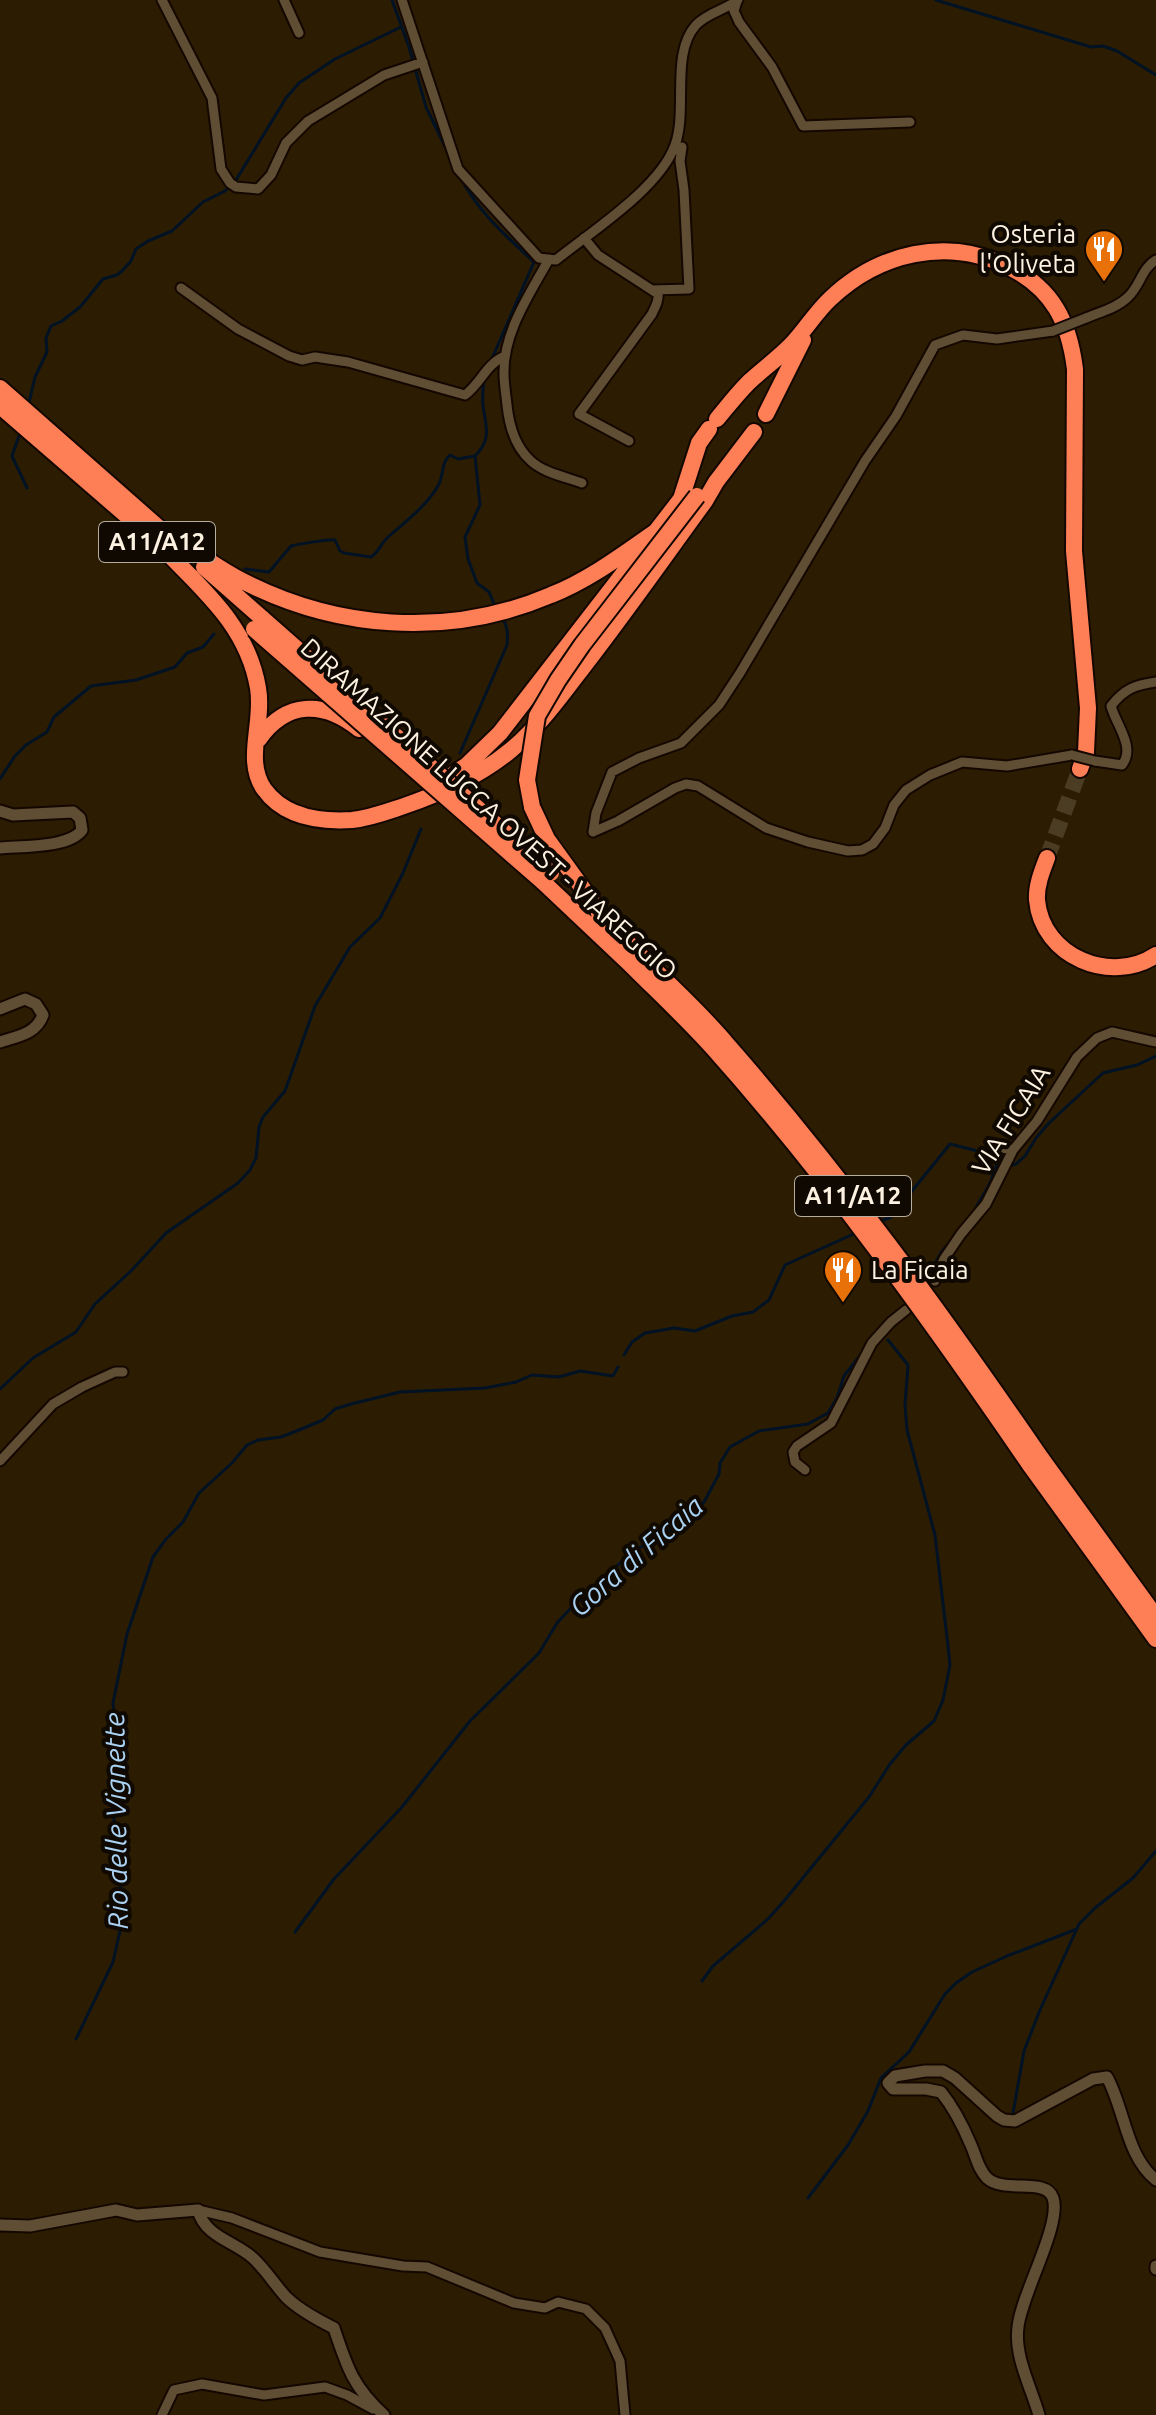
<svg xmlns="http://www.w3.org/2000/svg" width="1156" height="2415" viewBox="0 0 1156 2415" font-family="Ubuntu,sans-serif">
<rect width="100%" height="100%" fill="#2c1d02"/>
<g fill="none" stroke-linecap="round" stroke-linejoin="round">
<path stroke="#001224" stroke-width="3" d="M392,0l17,47 17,60 24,50
M936,0l155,47 12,-1 14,5 39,24
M461,178c17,34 46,59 73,84l-43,99
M484,379c-1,10 -2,18 -1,27 3,21 9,33 -8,50l5,49 -15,32 3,22 9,24 12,9 6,14
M28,407l7,-30 12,-25 -1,-14 5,-12 11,-5 18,-14 23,-28 14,-4 5,-4 9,-10 5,-12 12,-8 24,-10 31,-29 22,-11 11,-11 50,-82 13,-15 36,-24 66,-32
M20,433l-8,23 15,32
M245,569l24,3 22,-26c9,-2 37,-7 44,-6l5,11 4,2 27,4c8,-5 9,-12 16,-19 17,-15 41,-33 52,-54 5,-11 2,-21 11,-29l8,4 17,-3
M460,753l47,-108c1,-12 1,-19 -6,-29
M0,779l15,-23 11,-11 21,-13 7,-15 37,-31 45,-6 39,-13 12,-14 16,-6 11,-13
M973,1213l17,-30 8,-21
M879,1222l12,-5 59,-73 24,6 35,16 7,-2 9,-8 11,-18 13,-15 54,-50 34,-8 19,-9
M925,1281l17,-30 9,-10
M624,1355l8,-13 13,-9 29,-5 21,3 37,-15 21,-4 16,-12 16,-35 73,-33
M0,1389l33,-31 43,-26 19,-28 36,-33 35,-38 72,-50 12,-13 6,-12 3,-31 4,-10 22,-26 30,-85 35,-59 30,-29 23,-45 18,-44
M295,1932l39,-53 68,-72 68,-86 69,-68 18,-30 13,-14 62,-57 47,-27 13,-10 12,-13 15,-28 1,-11 10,-16 29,-16 49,-7 20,-11 9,-15 7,-22 18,-23
M702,1981l11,-15 55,-47 16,-18 85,-104 21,-33 16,-19 28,-24 9,-21 7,-35 -2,-19 -13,-111 -28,-105 -2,-25 3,-40 -20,-25
M76,2039l37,-77 9,-40v-22l-9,-91 3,-69 -3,-37 14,-69 26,-77 13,-18 17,-17 16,-29 33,-30 15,-18 11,-5 23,-3 13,-5 29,-12 12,-11 16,-5 49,-12 85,-4 31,-6 16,-7 27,2 21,-6 33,5 5,-9
M1013,2113l11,-62 16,-41 39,-86 16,-16 38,-30 23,-27
M808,2198l40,-53 20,-34 13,-33 28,-26 36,-58 11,-11 16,-11 35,-16 70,-27"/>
<path stroke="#4b3d24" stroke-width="16" stroke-dasharray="16 8" stroke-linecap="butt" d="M1047,858l33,-89"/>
<g stroke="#140700" stroke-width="13">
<path id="minor" d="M162,0l50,98 9,71 9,14 6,4 22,2 13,-14 15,-32 22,-22 76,-46 39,-13
M284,0l15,33
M402,0l56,169 81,89 17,2c36,-29 104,-72 119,-115 13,-35 -5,-91 21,-120 11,-12 29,-15 42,-25
M737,1l-3,10 5,11 33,45 31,59 107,-4
M584,238l14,17 60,39c1,8 -3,13 -6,20l-73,100 50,27
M549,259c-19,35 -46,73 -45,115 0,10 2,21 3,31 2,20 7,41 24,56 13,12 35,16 51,22
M181,288l57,41 51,27 13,4 13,-3 33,5 117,33c16,-12 21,-31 40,-39
M652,290l37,-1 -5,-99 -4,-29 2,-14
M1086,318c14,-6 31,-10 42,-21 12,-11 14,-29 28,-37
M1095,761l27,4c14,-18 -6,-40 -11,-59 13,-17 24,-21 45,-24
M593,832l3,-19 16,-41 27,-14 42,-15 38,-38 21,-32 125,-212 31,-45 39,-71 28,-10 34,4 56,-8
M593,832l25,-11 57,-33 11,-4 12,2 68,42 42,14 40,9 14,-1 11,-6 12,-16 9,-23 12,-15 24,-15 32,-13 45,4 65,-11
M991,1146l22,4
M935,1281l9,-22 17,-25 25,-30 27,-54 24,-29 40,-64 20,-19 15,-6 44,10
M0,1461l53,-57 29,-17 33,-15h8
M805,1470l-10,-8 -2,-10 4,-6 34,-23 41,-80 19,-21 15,-12
M198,2210l34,8 88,34 83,14 24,1 87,36 31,5 13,-6 28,7 19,19 15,33 5,54
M162,2415l12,-25 28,-6 62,11 61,-8 22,8 26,14"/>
</g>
<g stroke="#140700" stroke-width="15">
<path id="tertiary" d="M0,811l13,4 60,-3 7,6 2,12c-13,18 -60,16 -82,18
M0,1009l25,-10 11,5 7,11c-7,19 -25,21 -43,27
M0,2225l30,1 86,-16 21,5 61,-5c7,27 36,31 55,48 13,12 22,27 33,39 13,13 32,23 48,31 13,39 19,59 50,87
M1156,2266v3
M1039,2415c-8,-28 -25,-59 -21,-88 3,-32 44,-103 35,-129 -7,-21 -49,-4 -66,-20 -9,-9 -11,-22 -16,-33 -8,-19 -17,-37 -30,-53l-15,-3h-33l-5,-6 7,-7 30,-5h18l12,7 42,38 7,4 11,1 78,-42 14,-2c18,33 19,79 49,103"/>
</g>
<g stroke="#140700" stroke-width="20">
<path id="motorway" d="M0,388l168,148
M0,406l164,142
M766,414l37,-74
M717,419c10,-12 20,-25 32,-37 13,-12 28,-23 41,-36 14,-14 25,-33 40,-47 48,-46 117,-63 179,-32 44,22 60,55 66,102l-1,182 14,157 -2,44 -6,17
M163,531c24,15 47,32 72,46 98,53 213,62 316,18 38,-15 71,-40 104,-63
M156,541c43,46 91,82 102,147 6,35 -14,72 6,101 20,28 56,33 88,31 19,-2 34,-8 52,-14 38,-13 76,-30 107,-56 31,-26 55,-61 79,-92 40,-52 77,-105 115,-157l11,-19 38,-50
M204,567l59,52
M259,739c27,-38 64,-39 100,-10
M439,784l28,-19 33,-32 181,-234 18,-56 10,-14
M532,807l15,32 57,79
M1047,858c-5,13 -11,28 -10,42 5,57 74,85 119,55
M542,881l90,85
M599,914l41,41
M1041,1458l115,159
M1030,1465l126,174"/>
</g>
<use href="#minor" stroke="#5f4e33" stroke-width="9"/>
<use href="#tertiary" stroke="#5f4e33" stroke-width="11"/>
<use href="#motorway" stroke="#fe7e55" stroke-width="16"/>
<g stroke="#140700" stroke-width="13" stroke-linecap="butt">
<path id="minor-bridge" d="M1053,331l33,-13
M1072,755l23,6"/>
</g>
<g stroke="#140700" stroke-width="20" stroke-linecap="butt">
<path id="motorway-bridge" d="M263,619l288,254
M254,629l288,252
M532,807l-5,-27 10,-64 21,-36 24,-35 115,-149
M640,955c28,29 59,56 85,87 115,131 217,272 316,416
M632,966c27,27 56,54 81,82 116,130 219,274 317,417"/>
</g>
<use href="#minor-bridge" stroke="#5f4e33" stroke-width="9"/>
<use href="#motorway-bridge" stroke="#fe7e55" stroke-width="16"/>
</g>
<defs>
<g id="restaurant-pin" transform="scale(2)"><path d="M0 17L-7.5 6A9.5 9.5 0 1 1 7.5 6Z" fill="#e8710a" stroke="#0f0902"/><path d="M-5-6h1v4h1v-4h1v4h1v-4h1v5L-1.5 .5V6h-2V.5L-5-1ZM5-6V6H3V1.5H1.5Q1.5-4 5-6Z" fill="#fff"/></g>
</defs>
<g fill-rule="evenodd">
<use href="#restaurant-pin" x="1104" y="249"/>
<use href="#restaurant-pin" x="843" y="1270"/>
</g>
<g text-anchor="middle" stroke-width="8" stroke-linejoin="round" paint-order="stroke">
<g fill="#0f0902" stroke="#b6ac9f" stroke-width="2">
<rect x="99" y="522" width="116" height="40" rx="6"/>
<rect x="795" y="1176" width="116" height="40" rx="6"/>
</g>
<g font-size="24" font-weight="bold" fill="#fdf2e2">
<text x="157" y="550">A11/A12</text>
<text x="853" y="1204">A11/A12</text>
</g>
<g font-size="26" fill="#fdf2e2" stroke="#0f0902" text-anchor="end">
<text x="1076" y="243">Osteria<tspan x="1076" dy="30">l'Oliveta</tspan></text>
<text x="871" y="1279" text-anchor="start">La Ficaia</text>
</g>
<g font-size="26" fill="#fdf2e2" stroke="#0f0902">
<text transform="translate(489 809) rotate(42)" y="9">DIRAMAZIONE LUCCA OVEST - VIAREGGIO</text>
<text transform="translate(1011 1120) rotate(-58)" y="9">VIA FICAIA</text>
</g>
<g font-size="28" font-style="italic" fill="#aad1f1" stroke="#0f0902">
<text transform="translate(636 1556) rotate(-41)" y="10">Gora di Ficaia</text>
<text transform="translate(116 1821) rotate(-91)" y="10">Rio delle Vignette</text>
</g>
</g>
</svg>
